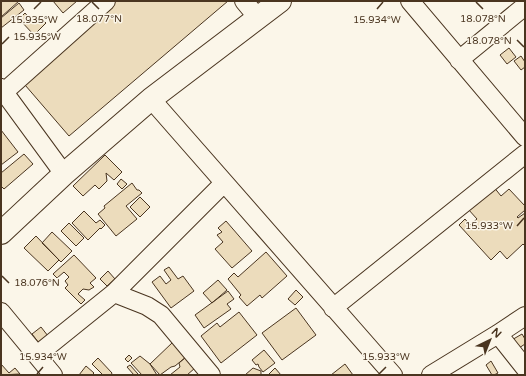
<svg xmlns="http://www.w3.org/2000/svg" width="526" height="376" viewBox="0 0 526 376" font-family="'Varela Round',sans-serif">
<rect width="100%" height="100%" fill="#fbf6e9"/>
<path fill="#ecdcbc" stroke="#4a3520" d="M1,1h18l-18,16z
M53,1h24l-14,12z
M110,1h118l-159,135 -50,-58z
M19,3l5,7 -23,18v-10z
M25,13l9,10 6,-6 6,6 -12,12 -15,-16z
M509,48l7,9 -9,7 -7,-9z
M521,56l4,6v5l-4,3 -7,-9z
M1,130l17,22 -17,13z
M24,154l9,10 -29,25 -3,-3v-13z
M105,155l17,17 -8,8 -8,-7 1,8 -8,8 -4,-4 -12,11 -10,-10z
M121,179l6,5 -5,5 -5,-5z
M132,183l5,7h2l3,3 -16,13 11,13 -21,17 -18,-22 7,-6 -1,-2z
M493,186l8,10 8,-7 16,17v4l-8,7 1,1 7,-5v33l-2,-2 -16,15 -7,-8 -9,9 -32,-35 6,-6 5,6 7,-6 -9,-10z
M140,197l10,10 -10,10 -10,-10z
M84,211l12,12 4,-3 5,5 -4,4 -1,-1 -12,12 -16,-17z
M226,221l26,30 -20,17 -17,-19 8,-7 -6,-7 5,-3 -4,-4z
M69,223l15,15 -8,8 -15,-15z
M52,232l20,19 -11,11 -19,-19z
M36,236l23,24 -11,11 -24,-23z
M266,252l21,24 -25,22 -2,-3 -13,11 -8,-9 2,-2 -13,-16 6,-6 4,4z
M74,255l22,23 -6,5 4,4 -5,3 -6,-1 -5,5 7,6 -4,4 -16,-16 3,-3 -3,-4 4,-4 -5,-5 -7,6 -4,-4z
M169,267l9,12 5,-3 11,15 -23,17 -19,-26 8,-6 6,8 5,-4 -7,-10z
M108,271l7,8 -8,7 -7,-7z
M218,280l9,10 -15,13 -9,-10z
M296,290l7,7 -8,8 -7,-6z
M228,291l6,8 -7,5 4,5 -27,19 -9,-13z
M296,308l20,27 -34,25 -20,-27z
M239,312l18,23 -36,28 -20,-27 16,-13 3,4z
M41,327l7,9 -9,7 -7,-9z
M522,334l3,5v5l-9,6 -6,-9z
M173,342l13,15 -11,9 -4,1 -11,8 -10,-11z
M264,350l11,13 -12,9 -4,-5 -1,-3 -2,1 -4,-5z
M129,355l3,3 -4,4 -3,-3z
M140,356l10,8 7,11h-15l-11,-12z
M186,357l9,11 -8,7h-17l10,-8 -1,-4z
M98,358l14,15 -1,2h-8l-11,-11z
M491,361l7,12 -4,2h-2l-6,-10z
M1,364l8,9 6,-5 5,6 -19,1z
M345,364l8,11h-22z
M130,365l8,9v1h-4l-7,-8z
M86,366l8,7 -2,2h-13z
M253,368l8,3v4h-16z
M275,368l6,7h-13z"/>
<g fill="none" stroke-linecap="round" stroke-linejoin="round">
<g stroke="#4a3520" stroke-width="20">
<path id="minor" d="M244,1l14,17
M410,1l115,136
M459,60l66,-54
M1,88l63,86
M4,92l102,-91
M151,99l242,276
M114,293l110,-110
M333,308l192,-154
M1,312l52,63
M498,334l27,34
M37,355l77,-62 33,13 14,9 50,60
M431,375l67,-41 27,-18"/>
</g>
<g stroke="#4a3520" stroke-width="24">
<path id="major" d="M1,233l63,-59 87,-75 129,-98"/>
</g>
<use href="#minor" stroke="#fbf6e9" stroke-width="18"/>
<use href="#major" stroke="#fbf6e9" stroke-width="22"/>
</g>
<path fill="none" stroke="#4a3520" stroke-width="1.5" d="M92,2l7,7M476,2l7,7M34,9l7,-7M377,9l6,-7M517,40l7,7M2,44l7,-7M517,226l7,-8M2,276l7,7M37,374l6,-7M379,374l7,-7"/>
<g font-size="10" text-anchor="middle" fill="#4a3520" stroke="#fbf6e9" stroke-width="3" stroke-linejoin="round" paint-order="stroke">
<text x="99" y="22">18.077°N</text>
<text x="483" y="22">18.078°N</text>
<text x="377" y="23">15.934°W</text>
<text x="34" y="23">15.935°W</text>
<text x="37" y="40">15.935°W</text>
<text x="489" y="44">18.078°N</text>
<text x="489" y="229">15.933°W</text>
<text x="37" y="286">18.076°N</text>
<text x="43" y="360">15.934°W</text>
<text x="386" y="360">15.933°W</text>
</g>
<rect width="526" height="376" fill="none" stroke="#4a3520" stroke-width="4"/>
<g transform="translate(490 340) rotate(43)" stroke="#fbf6e9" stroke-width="3" paint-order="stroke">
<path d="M0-3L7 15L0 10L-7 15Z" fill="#4a3520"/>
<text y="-6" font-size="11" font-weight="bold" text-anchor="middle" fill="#4a3520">N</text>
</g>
</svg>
